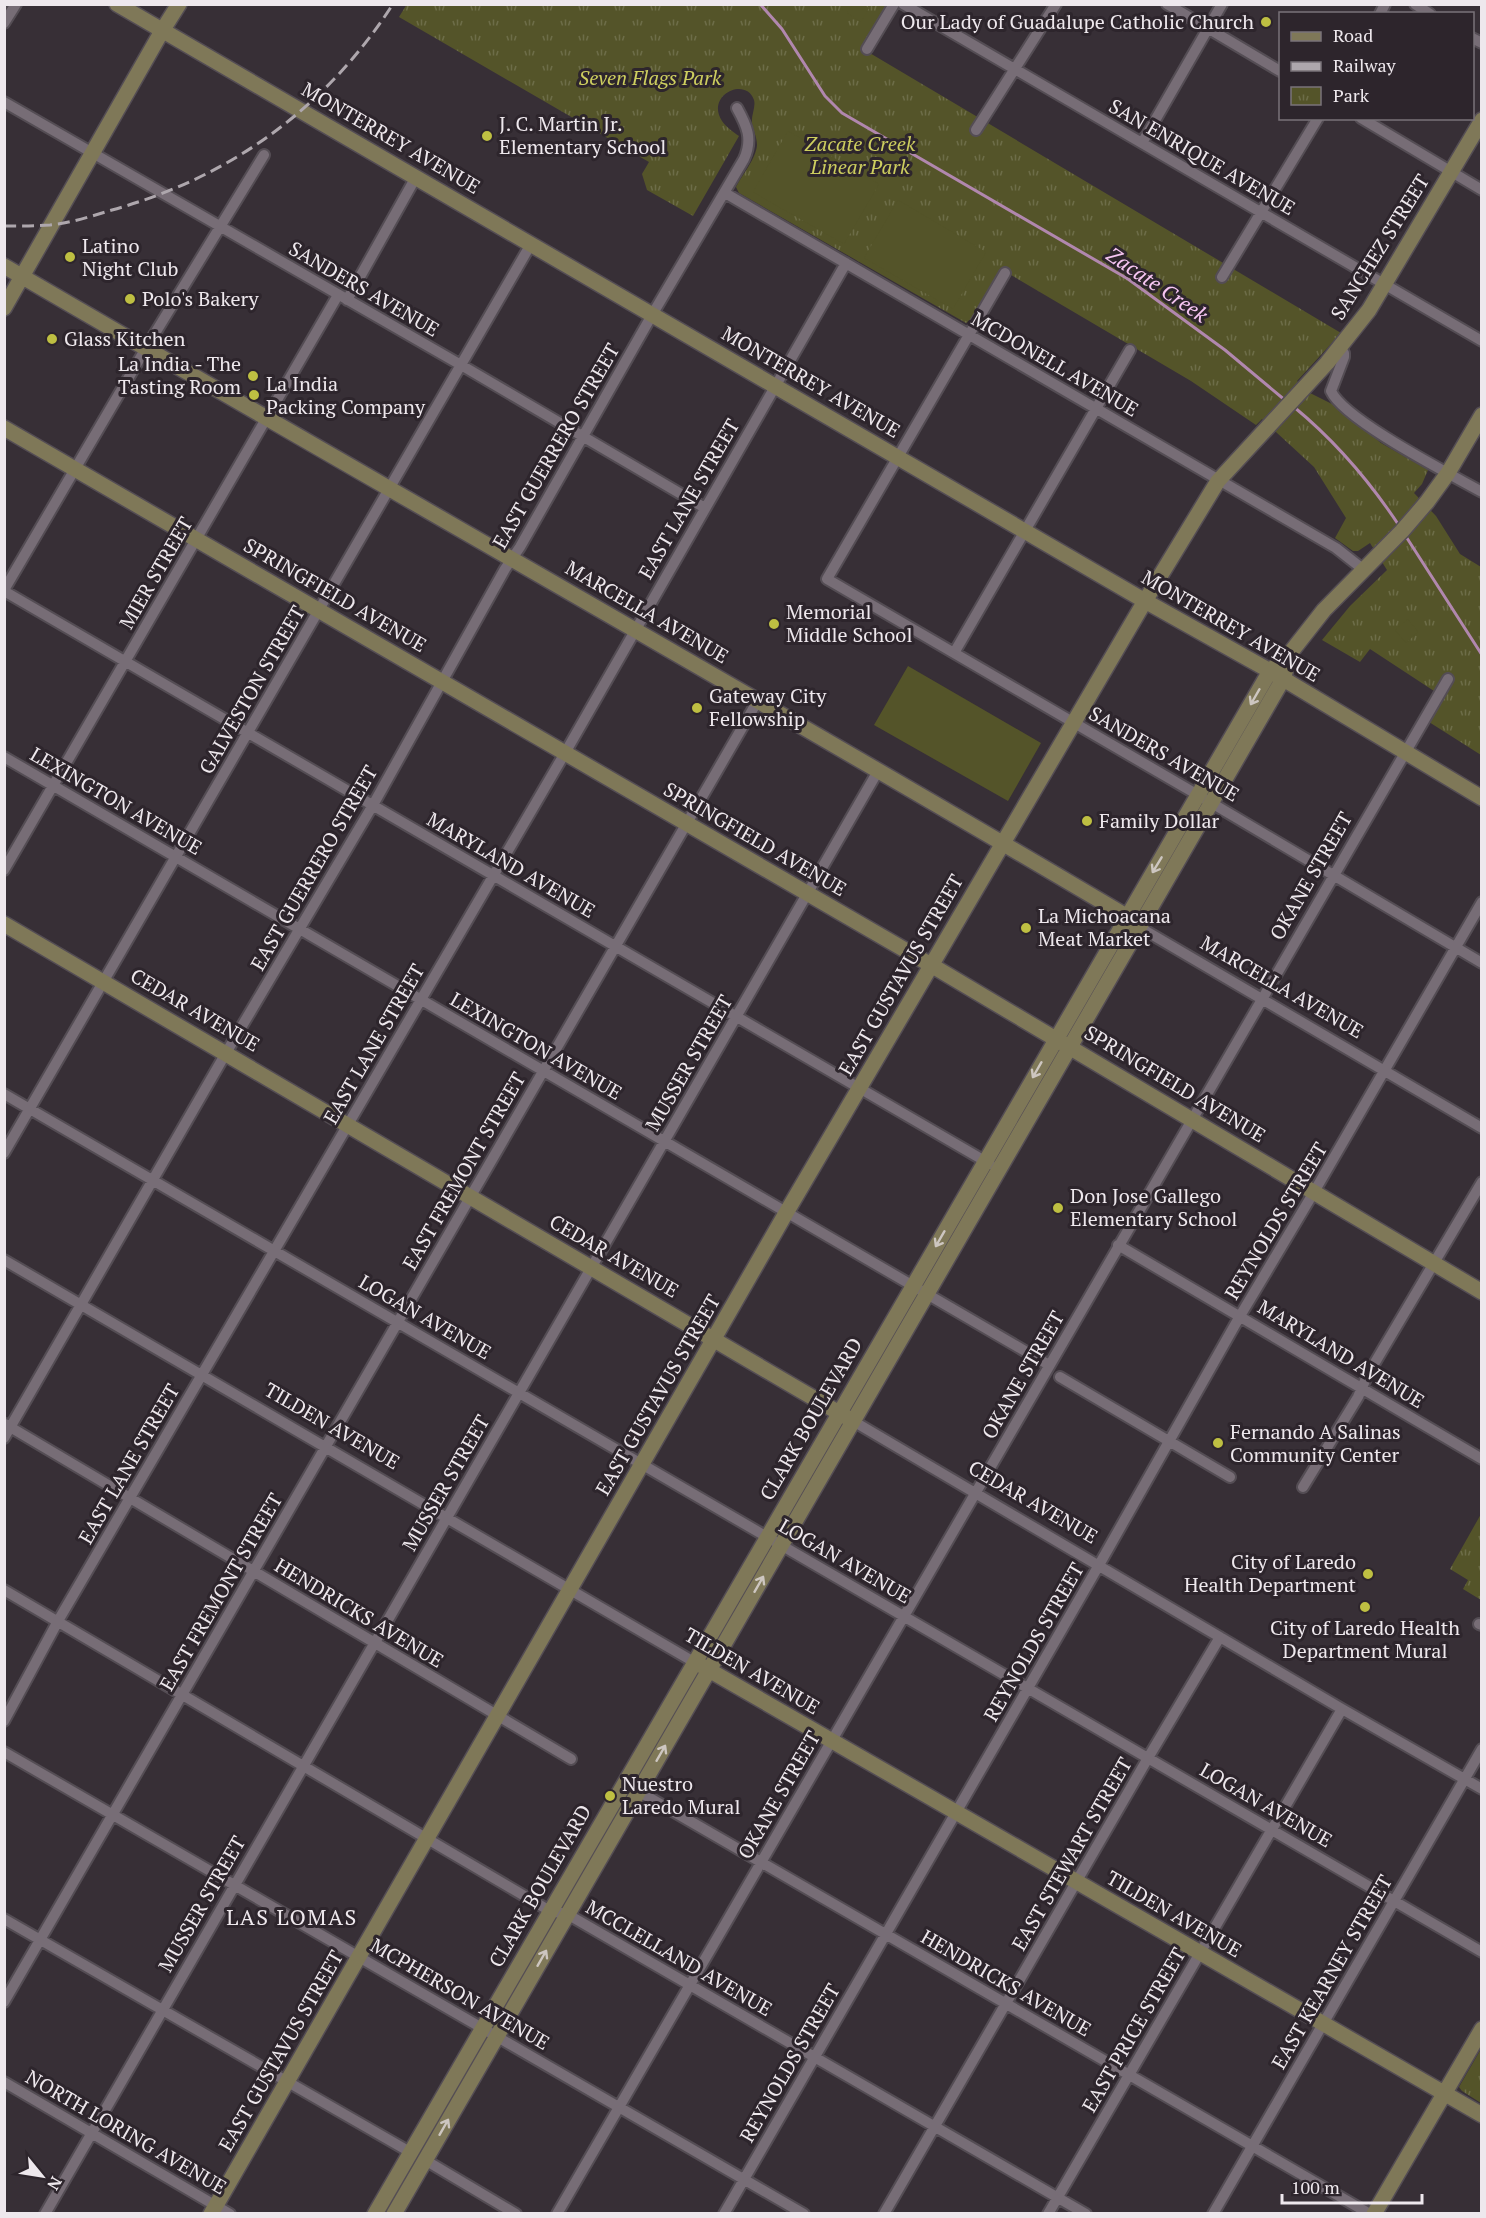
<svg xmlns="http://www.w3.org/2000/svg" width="1486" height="2218" viewBox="0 0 1486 2218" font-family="'PT Serif',serif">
<defs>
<pattern id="park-tufts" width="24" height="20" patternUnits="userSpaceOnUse" patternTransform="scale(1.5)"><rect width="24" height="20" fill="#545429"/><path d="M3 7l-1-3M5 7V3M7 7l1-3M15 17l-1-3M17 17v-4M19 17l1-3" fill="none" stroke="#6d6d48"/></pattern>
</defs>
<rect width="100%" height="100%" fill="#372f36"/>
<path fill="url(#park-tufts)" d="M407,4l479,1 -23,44 478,284 -44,48 13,12 28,14 43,36 47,27 -6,14 -8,9 22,23 24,38 21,13v188l-52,-33 24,-41 -9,-5 -10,15 -64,-42 -10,13 -38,-22 28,-34 37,-36 -17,-27 -12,8h-5l-18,-13 11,-20 -32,-51 -52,-48 -6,6 -65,-44 -180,-106 -12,-3 -30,50 -3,1 -227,-130 -3,-6c6,-12 20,-28 21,-42 0,-8 -4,-15 -5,-22 -1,-8 4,-16 2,-23 -8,-24 -49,-5 -32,21 4,6 11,11 17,15l-46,80 -46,-26 -5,-16 7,-12 -250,-145z
M1481,1514v86l-18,-11 5,-9 -18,-11z
M1481,2049v54l-19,-12 -3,-4z"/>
<path fill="#545429" d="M852,5h12l5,3 -8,14 -14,-9z
M788,131l91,53 -35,60 -91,-52z
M898,200l88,52 -33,57 -89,-51z
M1408,619l10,13 -12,11 -11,-13z
M908,666l133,77 -33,58 -134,-76z"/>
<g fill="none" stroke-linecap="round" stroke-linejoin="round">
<path stroke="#b187ae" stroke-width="3" d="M760,4l22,25 43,67 17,17 286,166 97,71 61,51
M1294,407c40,33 77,76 106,120
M1405,535l77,120"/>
<g stroke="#544d54" stroke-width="14">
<path id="street" d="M903,4l579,337
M1167,4l113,67
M1415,4l15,10
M1380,14l5,-10
M4,23l12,-19
M1472,38l10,5
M867,49l27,-45
M4,102l457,263 244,143
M1361,118l121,72
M976,130l80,-126
M1142,143l80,-139
M725,193l611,355 28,22
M1005,273l-178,306 371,216 284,168
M1222,277l96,-159
M347,300l69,-123
M1340,348l4,5v4l-13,34c13,29 119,83 151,101
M4,590l142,-242 118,-193
M4,591l986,573
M954,653l176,-303
M4,757l1045,608
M4,870l334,-575
M1139,927l343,201
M4,1094l1478,858
M4,1153l527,-909
M1118,1245l364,214
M4,1260l690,402
M1060,1377l170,100
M853,1421l489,288 140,80
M5,1424l566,335
M4,1438l222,-385 147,-248 132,-236 15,-22 132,-232 92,-156c9,-20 3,-33 -7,-51
M1303,1487l55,-90 9,-21 115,-194
M4,1590l546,321 17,3 519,300
M1479,1624l3,1
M4,1721l54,-100 507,-868 281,-490
M4,1752l800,462
M624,1783l746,431
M4,1919l406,233
M4,2002l753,-1300
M4,2082l226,132
M425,2160l91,54
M45,2214l833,-1443
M557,2214l891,-1535
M724,2214l375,-649 141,-249 74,-124 168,-290
M884,2214l264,-456 72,-121
M1048,2214l294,-505
M1213,2214l269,-465"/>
</g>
<g stroke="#544d54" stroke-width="18">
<path id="secondary" d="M117,4l1028,597 125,70 212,127
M4,266c374,218 751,430 1122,650l7,6
M4,308l158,-277 17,-27
M4,428l927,537 551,327
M4,924l842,493
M702,1666l780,449
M211,2214l575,-1001 359,-612 73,-120 109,-118 42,-53 113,-190
M375,2214l895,-1543 21,-19 33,-42 78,-79 25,-29 21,-29 34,-58
M394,2214l889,-1535 8,-27
M1374,2214l108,-185"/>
</g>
<use href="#street" stroke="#776d76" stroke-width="10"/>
<use href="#secondary" stroke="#7f7858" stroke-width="15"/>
<path stroke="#aea7ad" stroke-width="3" stroke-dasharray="12 6" stroke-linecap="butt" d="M4,226c16,0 31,0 46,-1 21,-2 42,-9 62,-15 119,-33 214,-102 281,-206"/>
</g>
<defs><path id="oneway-shaft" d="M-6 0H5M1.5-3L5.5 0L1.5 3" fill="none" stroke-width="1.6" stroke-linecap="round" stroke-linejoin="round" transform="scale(1.5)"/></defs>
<g stroke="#cdc6c0">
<use href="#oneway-shaft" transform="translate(1255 697) rotate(120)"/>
<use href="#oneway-shaft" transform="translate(1157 865) rotate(121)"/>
<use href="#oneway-shaft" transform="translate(1037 1070) rotate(120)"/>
<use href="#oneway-shaft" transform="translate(940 1239) rotate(120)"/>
<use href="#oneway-shaft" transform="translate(759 1584) rotate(-60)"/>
<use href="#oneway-shaft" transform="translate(661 1753) rotate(-60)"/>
<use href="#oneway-shaft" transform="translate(542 1958) rotate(-60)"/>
<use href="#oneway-shaft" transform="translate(444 2127) rotate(-60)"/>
</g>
<g fill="#bebf42" stroke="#2d252c" stroke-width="2">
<circle cx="1266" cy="22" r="6"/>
<circle cx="487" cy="136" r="6"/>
<circle cx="70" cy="257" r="6"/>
<circle cx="130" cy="299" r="6"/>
<circle cx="52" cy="339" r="6"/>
<circle cx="253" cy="376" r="6"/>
<circle cx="254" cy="395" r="6"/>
<circle cx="774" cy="624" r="6"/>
<circle cx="697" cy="708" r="6"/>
<circle cx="1087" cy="821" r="6"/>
<circle cx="1026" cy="928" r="6"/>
<circle cx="1058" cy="1208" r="6"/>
<circle cx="1218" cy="1443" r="6"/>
<circle cx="1368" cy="1574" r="6"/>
<circle cx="1365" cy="1607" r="6"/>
<circle cx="610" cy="1796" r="6"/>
</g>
<g text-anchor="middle" stroke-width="6" stroke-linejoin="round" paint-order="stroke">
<g font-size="20" fill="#eee8ed" stroke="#2d252c" text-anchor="start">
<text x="1254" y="29" text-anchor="end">Our Lady of Guadalupe Catholic Church</text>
<text x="499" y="131">J. C. Martin Jr.<tspan x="499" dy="23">Elementary School</tspan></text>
<text x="82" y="253">Latino<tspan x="82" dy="23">Night Club</tspan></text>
<text x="142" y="306">Polo's Bakery</text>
<text x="64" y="346">Glass Kitchen</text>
<text x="241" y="371" text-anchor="end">La India - The<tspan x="241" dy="23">Tasting Room</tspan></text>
<text x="266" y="391">La India<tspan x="266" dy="23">Packing Company</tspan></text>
<text x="786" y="619">Memorial<tspan x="786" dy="23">Middle School</tspan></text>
<text x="709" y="703">Gateway City<tspan x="709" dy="23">Fellowship</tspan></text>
<text x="1099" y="828">Family Dollar</text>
<text x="1038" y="923">La Michoacana<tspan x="1038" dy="23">Meat Market</tspan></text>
<text x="1070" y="1203">Don Jose Gallego<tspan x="1070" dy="23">Elementary School</tspan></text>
<text x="1230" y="1439">Fernando A Salinas<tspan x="1230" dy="23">Community Center</tspan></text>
<text x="1356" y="1569" text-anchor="end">City of Laredo<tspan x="1356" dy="23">Health Department</tspan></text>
<text x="1365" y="1635" text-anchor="middle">City of Laredo Health<tspan x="1365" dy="23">Department Mural</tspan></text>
<text x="622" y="1791">Nuestro<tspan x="622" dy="23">Laredo Mural</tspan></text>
</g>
<g font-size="20" font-style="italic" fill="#cdce5f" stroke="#2d252c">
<text x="650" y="85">Seven Flags Park</text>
<text x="860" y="151">Zacate Creek<tspan x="860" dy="23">Linear Park</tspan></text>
</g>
<g font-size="20" fill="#eee8ed" stroke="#2d252c">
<text transform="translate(391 138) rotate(30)" y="7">MONTERREY AVENUE</text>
<text transform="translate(1202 157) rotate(30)" y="7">SAN ENRIQUE AVENUE</text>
<text transform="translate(1380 247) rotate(-58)" y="7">SANCHEZ STREET</text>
<text transform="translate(364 289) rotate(30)" y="7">SANDERS AVENUE</text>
<text transform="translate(1055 364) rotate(30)" y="7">MCDONELL AVENUE</text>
<text transform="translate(811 382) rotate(30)" y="7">MONTERREY AVENUE</text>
<text transform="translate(556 446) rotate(-60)" y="7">EAST GUERRERO STREET</text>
<text transform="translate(689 499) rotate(-60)" y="7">EAST LANE STREET</text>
<text transform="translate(156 573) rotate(-60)" y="7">MIER STREET</text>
<text transform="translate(335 595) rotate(30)" y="7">SPRINGFIELD AVENUE</text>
<text transform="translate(647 612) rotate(30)" y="7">MARCELLA AVENUE</text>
<text transform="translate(1231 626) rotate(30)" y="7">MONTERREY AVENUE</text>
<text transform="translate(252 690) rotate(-60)" y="7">GALVESTON STREET</text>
<text transform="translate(1164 754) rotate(30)" y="7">SANDERS AVENUE</text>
<text transform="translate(116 801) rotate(30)" y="7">LEXINGTON AVENUE</text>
<text transform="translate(755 839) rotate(30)" y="7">SPRINGFIELD AVENUE</text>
<text transform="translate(511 865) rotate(30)" y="7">MARYLAND AVENUE</text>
<text transform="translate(314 868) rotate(-60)" y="7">EAST GUERRERO STREET</text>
<text transform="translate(1311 876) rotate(-60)" y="7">OKANE STREET</text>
<text transform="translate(901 975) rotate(-60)" y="7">EAST GUSTAVUS STREET</text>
<text transform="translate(1282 987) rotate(30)" y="7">MARCELLA AVENUE</text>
<text transform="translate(195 1010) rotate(30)" y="7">CEDAR AVENUE</text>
<text transform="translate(374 1044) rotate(-60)" y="7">EAST LANE STREET</text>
<text transform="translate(536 1046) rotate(30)" y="7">LEXINGTON AVENUE</text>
<text transform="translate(689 1063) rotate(-60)" y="7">MUSSER STREET</text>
<text transform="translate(1175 1084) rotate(31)" y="7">SPRINGFIELD AVENUE</text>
<text transform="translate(464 1171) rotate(-60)" y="7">EAST FREMONT STREET</text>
<text transform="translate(1276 1221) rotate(-59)" y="7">REYNOLDS STREET</text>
<text transform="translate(614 1256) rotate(30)" y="7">CEDAR AVENUE</text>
<text transform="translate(425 1317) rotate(30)" y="7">LOGAN AVENUE</text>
<text transform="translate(1341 1354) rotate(31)" y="7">MARYLAND AVENUE</text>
<text transform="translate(1023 1375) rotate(-60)" y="7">OKANE STREET</text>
<text transform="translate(658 1395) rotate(-60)" y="7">EAST GUSTAVUS STREET</text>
<text transform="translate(811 1419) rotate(-60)" y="7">CLARK BOULEVARD</text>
<text transform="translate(332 1426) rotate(30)" y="7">TILDEN AVENUE</text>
<text transform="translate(129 1464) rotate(-60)" y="7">EAST LANE STREET</text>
<text transform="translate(446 1483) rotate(-60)" y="7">MUSSER STREET</text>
<text transform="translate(1033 1502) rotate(30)" y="7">CEDAR AVENUE</text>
<text transform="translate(845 1561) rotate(30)" y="7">LOGAN AVENUE</text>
<text transform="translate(221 1592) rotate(-60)" y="7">EAST FREMONT STREET</text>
<text transform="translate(359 1613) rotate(31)" y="7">HENDRICKS AVENUE</text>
<text transform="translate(1034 1642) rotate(-60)" y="7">REYNOLDS STREET</text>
<text transform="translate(752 1671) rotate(30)" y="7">TILDEN AVENUE</text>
<text transform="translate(779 1795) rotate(-60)" y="7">OKANE STREET</text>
<text transform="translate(1266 1805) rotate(30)" y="7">LOGAN AVENUE</text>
<text transform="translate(1072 1854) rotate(-60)" y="7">EAST STEWART STREET</text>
<text transform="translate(540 1886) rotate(-60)" y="7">CLARK BOULEVARD</text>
<text transform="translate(202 1904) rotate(-60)" y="7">MUSSER STREET</text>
<text transform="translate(1174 1914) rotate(30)" y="7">TILDEN AVENUE</text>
<text transform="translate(679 1958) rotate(30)" y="7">MCCLELLAND AVENUE</text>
<text transform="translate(1332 1972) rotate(-60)" y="7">EAST KEARNEY STREET</text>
<text transform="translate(1006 1983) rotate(30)" y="7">HENDRICKS AVENUE</text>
<text transform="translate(460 1994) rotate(30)" y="7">MCPHERSON AVENUE</text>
<text transform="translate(1134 2030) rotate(-60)" y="7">EAST PRICE STREET</text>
<text transform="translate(281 2051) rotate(-60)" y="7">EAST GUSTAVUS STREET</text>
<text transform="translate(790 2063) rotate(-60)" y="7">REYNOLDS STREET</text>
<text transform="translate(126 2132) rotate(30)" y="7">NORTH LORING AVENUE</text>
</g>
<g font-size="21" font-style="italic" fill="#f7c6f3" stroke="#2d252c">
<text transform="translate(1157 285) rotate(34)" y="7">Zacate Creek</text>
</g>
<g font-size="22" letter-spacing="1.5" fill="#eee8ed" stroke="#2d252c">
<text x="292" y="1925">LAS LOMAS</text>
</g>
</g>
<rect width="1486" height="2218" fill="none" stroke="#eee8ed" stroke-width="12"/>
<rect x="1279" y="12" width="195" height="108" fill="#2d252c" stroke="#7a7379" stroke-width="1.5"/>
<rect x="1291" y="32" width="30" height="9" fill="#7f7858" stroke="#7a7379" stroke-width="1.5"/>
<text x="1333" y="42" font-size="18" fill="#eee8ed">Road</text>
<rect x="1291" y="62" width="30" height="9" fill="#aea7ad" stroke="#7a7379" stroke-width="1.5"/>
<text x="1333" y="72" font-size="18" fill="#eee8ed">Railway</text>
<rect x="1291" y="87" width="30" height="18" fill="url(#park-tufts)" stroke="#7a7379" stroke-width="1.5"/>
<text x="1333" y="102" font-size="18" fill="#eee8ed">Park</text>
<g transform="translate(42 2176) rotate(120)" stroke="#2d252c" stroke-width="4.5" paint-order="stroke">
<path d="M0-4.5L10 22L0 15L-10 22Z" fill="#eee8ed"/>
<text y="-9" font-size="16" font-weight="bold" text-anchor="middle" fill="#eee8ed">N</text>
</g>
<path d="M1282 2194v9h140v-9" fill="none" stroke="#eee8ed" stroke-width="3"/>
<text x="1291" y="2194" font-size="18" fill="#eee8ed" stroke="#2d252c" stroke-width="4.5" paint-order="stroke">100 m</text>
</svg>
